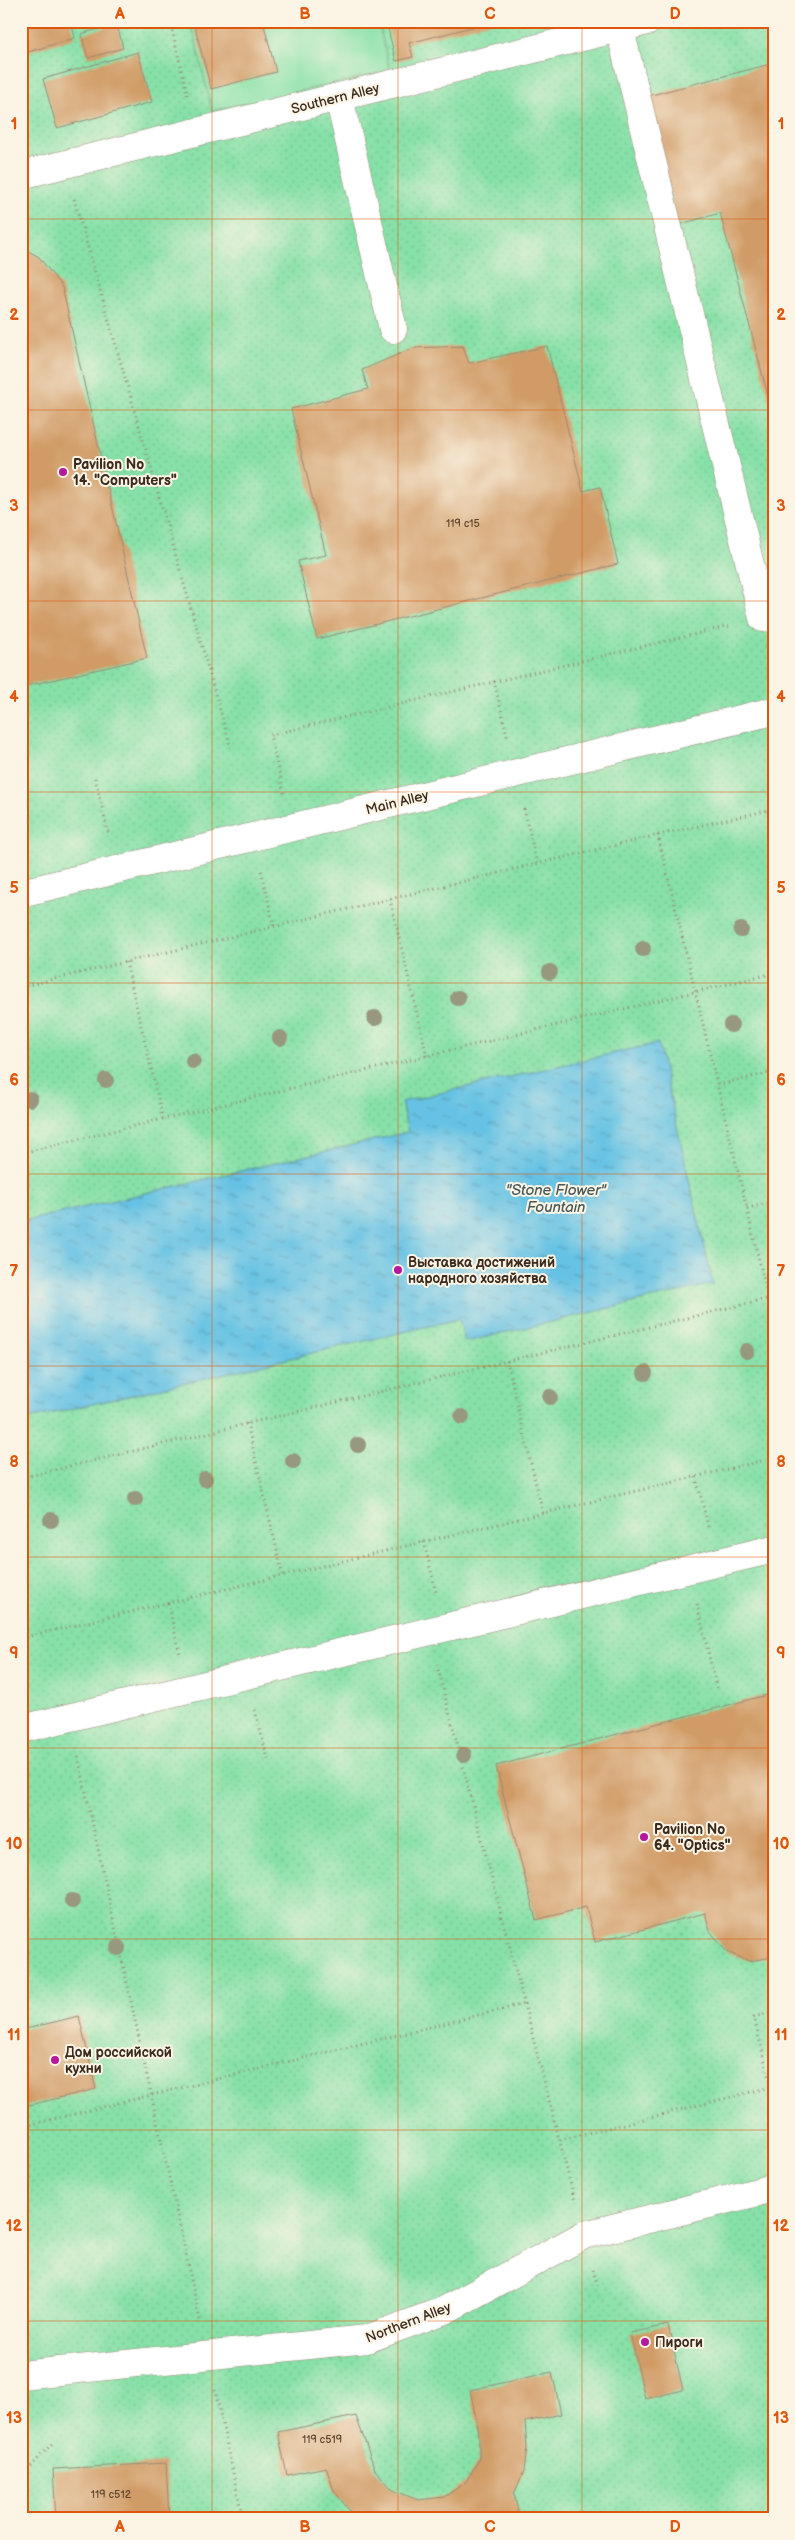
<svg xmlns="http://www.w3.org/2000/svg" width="795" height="2540" viewBox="0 0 795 2540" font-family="'Balsamiq Sans',sans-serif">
<defs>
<pattern id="park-dots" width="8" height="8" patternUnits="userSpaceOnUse" patternTransform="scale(1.25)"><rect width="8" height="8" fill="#86e1a7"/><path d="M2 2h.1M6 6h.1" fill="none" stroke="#75c18f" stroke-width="1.8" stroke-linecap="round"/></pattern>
<pattern id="water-ripples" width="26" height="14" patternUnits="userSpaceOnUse" patternTransform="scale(1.25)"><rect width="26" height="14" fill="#66c2e4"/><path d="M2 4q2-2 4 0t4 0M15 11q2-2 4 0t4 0" fill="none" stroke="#559eb8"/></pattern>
</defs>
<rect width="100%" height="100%" fill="#fcf5e5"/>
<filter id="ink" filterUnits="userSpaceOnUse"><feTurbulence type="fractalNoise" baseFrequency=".02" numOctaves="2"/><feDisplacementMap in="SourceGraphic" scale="10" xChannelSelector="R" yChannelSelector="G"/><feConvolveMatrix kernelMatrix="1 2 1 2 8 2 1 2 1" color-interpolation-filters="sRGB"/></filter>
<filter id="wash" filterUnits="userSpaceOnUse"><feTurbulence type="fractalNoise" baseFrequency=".0096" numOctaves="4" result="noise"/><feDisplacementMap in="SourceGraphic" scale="20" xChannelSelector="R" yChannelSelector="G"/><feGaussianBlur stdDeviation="1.12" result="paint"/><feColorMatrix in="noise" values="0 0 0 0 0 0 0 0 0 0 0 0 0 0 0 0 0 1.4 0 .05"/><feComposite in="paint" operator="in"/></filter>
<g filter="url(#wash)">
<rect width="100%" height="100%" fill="#f1e7ca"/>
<path fill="url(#park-dots)" stroke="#608662" d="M21,21h753v2498h-753z"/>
<path fill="#86e1a7" stroke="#608662" d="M191,21h187l12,50 -178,40z"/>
<path fill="url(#water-ripples)" stroke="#507681" d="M658,1043l55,241 -248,58 -6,-23 -435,101 -3,-12v-186l387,-90 -7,-30z"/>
<g id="blocks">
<path fill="#d09b66" d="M21,21h50l4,17 -54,16z
M204,21h59l13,51 -65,17 -17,-65z
M386,21h106v1l-83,21 4,14 -17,4z
M117,24l6,24 -35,10 -7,-24z
M138,52l14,50 -95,26 -14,-49z
M774,63v352h-1l-53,-202 -43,12 -33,-128z
M21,247l18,10 23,30 85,371 -126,29z
M463,346l6,17 78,-17 36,145 17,-4 18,77 -301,75 -19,-78 28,-6 -35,-146 77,-20 -6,-19 51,-22z
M774,1693v264l-25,4 -22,-9 -17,-21 -5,-18 -110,29 -9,-35 -50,13 -40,-154z
M79,2016l17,73 -75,18v-77z
M668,2325l15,65 -38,9 -15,-66z
M552,2372l9,42 -36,8 2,25 -3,24 -10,23 6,25h-164l-22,-28 -8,-24 -39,8 -9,-43 78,-16 19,54 18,20 25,10 26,-3 22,-15 13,-23v-26l-9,-43z
M166,2463l3,56h-113l-3,-50z"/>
</g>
</g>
<g filter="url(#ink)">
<use href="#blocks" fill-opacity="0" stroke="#968874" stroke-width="1"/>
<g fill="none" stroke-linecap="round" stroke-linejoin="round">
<g stroke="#968874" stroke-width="29">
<path id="minor" d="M618,21l145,597
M339,97l54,232
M21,175l627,-154
M21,893l753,-182
M21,1729l753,-180
M21,2375l346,-36 78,-29 139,-75 190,-47"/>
</g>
<path stroke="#968874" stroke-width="3" stroke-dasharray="1 4" stroke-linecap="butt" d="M170,21l18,76
M74,199l156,546
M494,681l14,58
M95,778l14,58
M284,793l-14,-58 459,-109
M524,809l13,55
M658,835l116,488
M261,871l13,55
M390,899l37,157
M126,962l37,157
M21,987l637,-152 116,-26
M718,1085l55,-13 1,3
M21,1153l753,-180
M747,1208l27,-6
M507,1361l36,153
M247,1423l36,153
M696,1477l13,53
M21,1478l753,-181
M424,1542l12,50
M168,1603l12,51
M697,1604l20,86
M21,1638l753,-180
M437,1665l138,536
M255,1710l13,50
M77,1752l123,568
M774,2012l-20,5 20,82
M21,2127l503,-123
M560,2140l211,-53
M593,2270l5,19
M215,2390l28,129
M21,2478l33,-37"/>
<use href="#minor" stroke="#fff" stroke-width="28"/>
</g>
<g fill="#97987e">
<circle cx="741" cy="930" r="8"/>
<circle cx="643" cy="949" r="8"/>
<circle cx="550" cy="972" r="8"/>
<circle cx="458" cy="998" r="8"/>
<circle cx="375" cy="1018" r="8"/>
<circle cx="731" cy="1025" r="8"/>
<circle cx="280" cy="1038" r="8"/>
<circle cx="193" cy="1061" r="8"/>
<circle cx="106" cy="1080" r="8"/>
<circle cx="30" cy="1099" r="8"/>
<circle cx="747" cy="1351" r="8"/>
<circle cx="645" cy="1373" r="8"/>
<circle cx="550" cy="1397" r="8"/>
<circle cx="462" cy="1417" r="8"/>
<circle cx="358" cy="1445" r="8"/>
<circle cx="293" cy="1461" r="8"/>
<circle cx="205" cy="1479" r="8"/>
<circle cx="135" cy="1499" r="8"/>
<circle cx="51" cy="1520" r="8"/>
<circle cx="464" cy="1755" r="8"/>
<circle cx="72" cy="1901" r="8"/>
<circle cx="118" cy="1948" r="8"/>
</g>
</g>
<path fill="none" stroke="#df570d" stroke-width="1" stroke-opacity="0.55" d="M212,21v2498M398,21v2498M582,21v2498M21,219h753M21,410h753M21,601h753M21,792h753M21,983h753M21,1174h753M21,1366h753M21,1557h753M21,1748h753M21,1939h753M21,2130h753M21,2321h753"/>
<g fill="#b5179e" stroke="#fcf5e5" stroke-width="2">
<circle cx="63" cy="472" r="5"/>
<circle cx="398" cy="1270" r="5"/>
<circle cx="644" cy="1837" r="5"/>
<circle cx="55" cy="2060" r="5"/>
<circle cx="645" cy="2342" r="5"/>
</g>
<g text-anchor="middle" stroke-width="4" stroke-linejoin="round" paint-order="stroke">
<g font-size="11" fill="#604630">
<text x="463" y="527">119 с15</text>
<text x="322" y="2443">119 с519</text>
<text x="111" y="2498">119 с512</text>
</g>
<g font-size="14" fill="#3b2a1e" stroke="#fcf5e5">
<text transform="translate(335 98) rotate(-14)" y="5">Southern Alley</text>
<text transform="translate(397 802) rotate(-14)" y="5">Main Alley</text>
<text transform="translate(408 2322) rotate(-21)" y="5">Northern Alley</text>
</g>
<g font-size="14" font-weight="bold" fill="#3b2a1e" stroke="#fcf5e5" text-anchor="start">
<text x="73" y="469">Pavilion No<tspan x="73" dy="16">14. "Computers"</tspan></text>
<text x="408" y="1267">Выставка достижений<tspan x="408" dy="16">народного хозяйства</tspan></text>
<text x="654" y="1834">Pavilion No<tspan x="654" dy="16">64. "Optics"</tspan></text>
<text x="65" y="2057">Дом российской<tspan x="65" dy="16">кухни</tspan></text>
<text x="655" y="2347">Пироги</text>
</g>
<g font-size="15" font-style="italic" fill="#485859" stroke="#fcf5e5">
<text x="556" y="1195">"Stone Flower"<tspan x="556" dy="17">Fountain</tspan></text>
</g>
</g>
<rect width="795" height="2540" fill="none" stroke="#fcf5e5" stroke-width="55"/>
<rect x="28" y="28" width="740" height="2484" fill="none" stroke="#df570d" stroke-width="2"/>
<g font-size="16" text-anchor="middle" font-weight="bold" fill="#df570d">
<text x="120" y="19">A</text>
<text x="305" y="19">B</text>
<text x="490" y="19">C</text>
<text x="675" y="19">D</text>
<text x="14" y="129">1</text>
<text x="781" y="129">1</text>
<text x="14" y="320">2</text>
<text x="781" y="320">2</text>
<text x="14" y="511">3</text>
<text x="781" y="511">3</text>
<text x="14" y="702">4</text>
<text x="781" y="702">4</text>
<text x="14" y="893">5</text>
<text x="781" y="893">5</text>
<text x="14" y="1085">6</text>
<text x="781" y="1085">6</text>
<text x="14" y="1276">7</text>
<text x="781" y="1276">7</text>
<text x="14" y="1467">8</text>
<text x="781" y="1467">8</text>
<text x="14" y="1658">9</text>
<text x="781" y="1658">9</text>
<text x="14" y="1849">10</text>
<text x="781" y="1849">10</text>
<text x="14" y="2040">11</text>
<text x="781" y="2040">11</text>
<text x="14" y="2231">12</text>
<text x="781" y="2231">12</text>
<text x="14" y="2423">13</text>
<text x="781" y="2423">13</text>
<text x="120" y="2532">A</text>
<text x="305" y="2532">B</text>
<text x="490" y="2532">C</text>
<text x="675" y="2532">D</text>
</g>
</svg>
